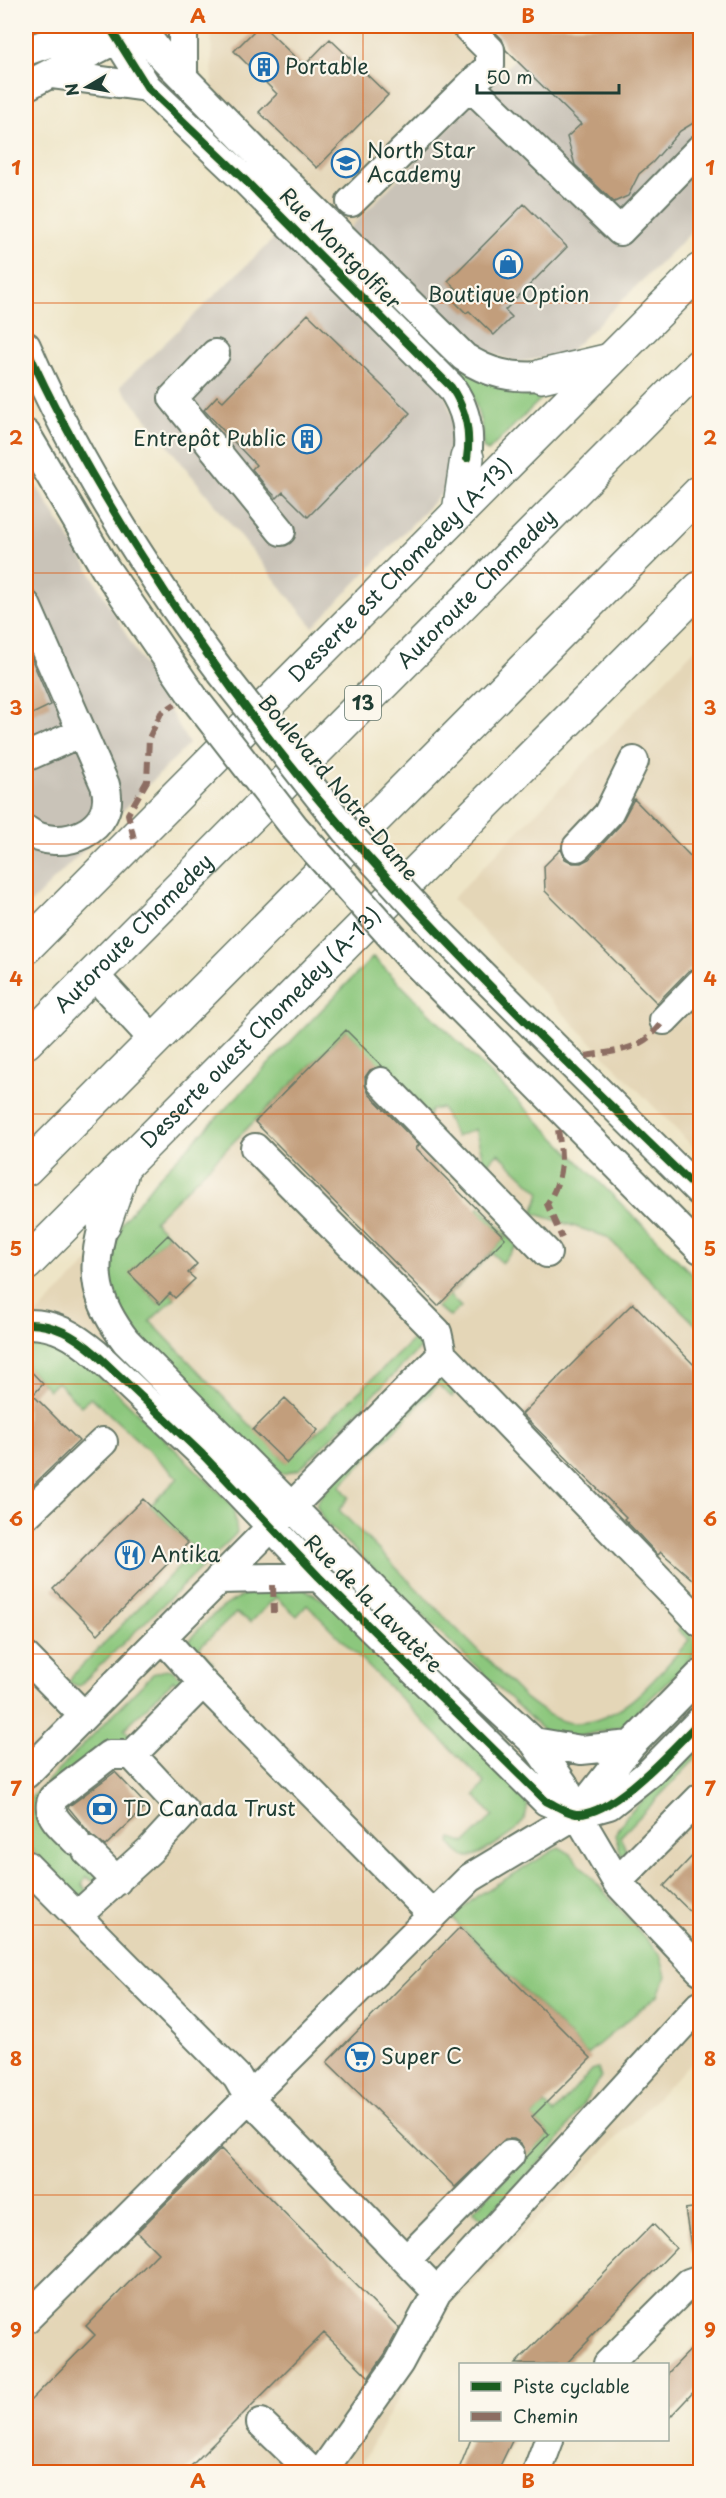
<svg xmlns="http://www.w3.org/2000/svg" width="726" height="2498" viewBox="0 0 726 2498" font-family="'Playpen Sans',sans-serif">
<rect width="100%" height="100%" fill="#fbf7ec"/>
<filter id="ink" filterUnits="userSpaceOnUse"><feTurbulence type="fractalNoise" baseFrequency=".0167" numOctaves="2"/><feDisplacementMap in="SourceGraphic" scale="12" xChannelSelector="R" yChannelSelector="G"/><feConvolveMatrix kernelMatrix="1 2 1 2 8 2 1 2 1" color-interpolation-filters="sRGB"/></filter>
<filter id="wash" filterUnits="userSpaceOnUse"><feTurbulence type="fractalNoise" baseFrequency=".008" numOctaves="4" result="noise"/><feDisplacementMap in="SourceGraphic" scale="24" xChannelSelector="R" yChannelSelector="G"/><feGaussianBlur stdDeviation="1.35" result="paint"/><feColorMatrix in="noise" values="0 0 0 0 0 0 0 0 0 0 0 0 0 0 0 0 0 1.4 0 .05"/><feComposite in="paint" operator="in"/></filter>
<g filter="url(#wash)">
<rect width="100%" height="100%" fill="#eee5c7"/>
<path fill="#e4d6b7" d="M211,26h261l30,41 -155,164 -134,-136z
M700,644v510l-248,-255z
M373,976l327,325v753l-250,252 -93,166h-331v-1147z"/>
<path fill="#c9c3b8" d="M486,26h214v198l-133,130 -49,8 -51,-16 -120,-115 170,-174z
M283,230l161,160 13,44 -10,52 -6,8 -128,133 -193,-241z
M26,469l65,104 98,171 -163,164z"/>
<path fill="#8cc77d" stroke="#568258" stroke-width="1.5" d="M410,328l21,14 112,46 4,5 -59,58 -5,-3 -2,-25 -7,-24z
M373,957l327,325v47l-93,-92 -74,-24 7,-20 -42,-40 -13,13 -10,-37 -19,8 -14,-29 -11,2 -2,7 -83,-87 -192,191 14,14 -38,38 29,31 11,-11 5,5 -25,23 136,141 137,-132 -2,17 -121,122 -17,5 -16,-7 -152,-155 -8,-40 15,-49 33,-42z
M480,1207l37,39 -15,17 -10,-10 -43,42 12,12 -11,9 -14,-9 69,-69 -28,-28z
M26,1336h14l29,10 164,160 4,27 -158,153 -10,-3 4,-8 122,-125 -45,-44 28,-28 -87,-81 -10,9 -24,-24 -8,8 -23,-24z
M439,1375l15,17 -2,5 -14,-12 -98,101 9,11 -10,13 186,188c13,10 32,25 49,25 49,1 86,-50 115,-83l-11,-10 2,-4 9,6 7,9 -2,12 -12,15 -60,58 -49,12 -25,-3 -224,-214 -8,-17 8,-12z
M270,1585l31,2 33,19 194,192c0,10 -1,20 -8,27 -6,8 -44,34 -52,32 -8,-1 -14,-9 -18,-15l2,-4 13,5 28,-27 -18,-21 10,-12 -178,-178 -10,11 -21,-19 -25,25 -15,-9 -37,35 14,15 -14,-2 -13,-17c25,-31 45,-47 84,-59z
M167,1669l7,2 14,14 -5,5 -9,-10 -50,49 12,12 -88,54 55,81 -7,7 -10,-6 -4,8 6,5 -6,6 -5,-1 -51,-51v-41l127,-129z
M700,1743v11l-80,83 8,16 -7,2 -6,-20 11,-18z
M559,1847l12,7 89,101 6,21 -8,19 -71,59 -135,-136 25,-22z
M598,2068l3,9 -45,68 -72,75 -11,-9 76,-77 -17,-17 13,-13 9,9 38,-43z"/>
<g id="blocks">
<path fill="#c29e7c" d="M259,26h4l41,40 26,-27 58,56 -71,73 -58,-56 18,-18 -43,-43z
M489,26h211v93l-20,12 -27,31 -14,12 -11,22 -14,6 -39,-37 -8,-28 14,-13 -75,-74 -4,-11z
M524,204l43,43 -62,63 7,7 -18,18 -25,-24 -3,2 -14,-14 7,-8 -11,-10z
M308,314l102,99 -102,104 -25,-25 -6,6 -10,-10 -15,-19 4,-4 -52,-55 13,-14 6,5z
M26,646l25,59 -25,12z
M634,799l66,67v99l-12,6 -31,32 -112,-112 -1,-25 17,-17 4,10 8,4h8l8,-4 31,-34z
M346,1030l36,36 -12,4 -5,7v8l4,9 50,51 -3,3 89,90 -67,68 -183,-184z
M168,1235l29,29 -9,9 7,6 -20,19 -5,-5 -10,11 -31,-31z
M633,1303l67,68v215l-39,-34 -3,3 -34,-36 2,-2 -104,-103z
M26,1366l17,18 -10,11 46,46 -49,47 -4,1z
M285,1398l33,32 -31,33 -34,-33z
M143,1499l45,44 -90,91 -45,-45z
M115,1772l32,34 -42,40 -14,-11 -23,-28z
M700,1848v73l-36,-35z
M460,1927l131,131 -59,59 17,17 -23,24 -5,-15 -7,-4h-9l-50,48 -128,-125z
M221,2149l178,179 -14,26 -16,23 -45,-44 -139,139h-159v-67l69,-70 -9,-9 72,-73 -21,-21z
M700,2207v45l-8,1 -7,-44z
M653,2224l23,24 -88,91 1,1 -23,24h-51z
M700,2340v45l-32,34v-46z
M471,2439h42l-16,33h-30l-8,-3z"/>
</g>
</g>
<g filter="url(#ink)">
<use href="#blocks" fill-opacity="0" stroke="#677867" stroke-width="1.5"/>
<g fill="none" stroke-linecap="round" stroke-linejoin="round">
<g stroke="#677867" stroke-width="32">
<path id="minor" d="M140,27l20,27 103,105 201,198c25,17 48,21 78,19
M112,31l35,56 100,95 204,205c15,22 20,44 16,71
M26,51l34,-12 60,-9
M51,74l96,13
M183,75v-49
M26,86l106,-55
M470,86l150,145 80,-82
M351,202l139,-136v-16l-24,-24
M26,346c50,116 120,225 195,326
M215,354l-42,44 108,133
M26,434l79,134 89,130
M26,605l79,180c14,46 -46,70 -79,45
M26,757l56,-25
M577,847l31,-33 26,-53
M437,930l263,262
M410,957l290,292
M93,974l61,66
M664,1020l36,-37
M381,1082l166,171
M255,1148l182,184 5,23 258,267
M104,1224c-15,48 -8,78 22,117l304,305 104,96 30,43 13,29 40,68 83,88
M26,1324c28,-1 49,12 70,30l106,100 117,123 221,218 6,6 31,13
M26,1515l77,-73
M219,1579l100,-2
M162,1637l41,46 230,232
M26,1657l57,58
M534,1742l47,8 50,-5
M26,1774l416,-419
M577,1814l54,-69 69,-70
M75,1840c-10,-11 -31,-25 -22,-42l56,-43h23
M87,1851l30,30
M26,1865l211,212 12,21 188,194 263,-287
M617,1882l83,-84
M77,1916l73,-66 35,-38 -53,-57 71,-72
M407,2259l103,-104
M26,2319l444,-441 107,-64 32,-9 40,-32 51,-52
M608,2364l81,-81 11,-4
M261,2423l51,49
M322,2472l77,-109 38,-71
M537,2472l12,-32"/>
</g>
<g stroke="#677867" stroke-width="36">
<g id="major">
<path d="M542,376l68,-16"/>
<path d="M459,512l8,-54"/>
<path id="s1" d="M26,947l674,-677"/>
<path d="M104,1224l17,-49"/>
<path id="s2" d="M26,1264l674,-676"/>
</g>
</g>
<g stroke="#677867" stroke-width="36">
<g id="highway">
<path id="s3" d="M26,1042l674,-677"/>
<path d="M26,1169l674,-677"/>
</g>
</g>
<use href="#minor" stroke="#fff" stroke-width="28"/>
<use href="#major" stroke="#fff" stroke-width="33"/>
<use href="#highway" stroke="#fff" stroke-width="33"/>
<g stroke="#677867" stroke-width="32" stroke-linecap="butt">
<path id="minor-bridge" d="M221,672l125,159 91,99
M194,698l101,130 115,129"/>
</g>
<use href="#minor-bridge" stroke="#fff" stroke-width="28"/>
<path stroke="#8d6e63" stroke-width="6" stroke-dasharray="12 6" stroke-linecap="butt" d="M134,839l-6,-25 19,-33 2,-43 12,-25 14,-9
M586,1056c34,-6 57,-5 78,-36
M558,1130c5,29 5,49 -11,74l15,34
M273,1585l1,28"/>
<g stroke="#fbf7ec" stroke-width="11">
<path id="cycleway" d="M112,31l35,56 100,95 204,205c15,22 20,44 16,71
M26,346c31,71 69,136 110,201 63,100 133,197 211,286 111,126 233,243 353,359
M26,1324c28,-1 49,12 70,30l106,100 117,123 227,224c9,4 21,12 30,13 37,3 99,-68 124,-93"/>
</g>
<use href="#cycleway" stroke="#1b5e20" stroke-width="8"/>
</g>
</g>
<path fill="none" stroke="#de580e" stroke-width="1.5" stroke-opacity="0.55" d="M363,26v2446M26,303h674M26,573h674M26,844h674M26,1114h674M26,1384h674M26,1654h674M26,1925h674M26,2195h674"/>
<defs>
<g id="building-ring" transform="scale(1.5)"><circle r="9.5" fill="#fbf7ec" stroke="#1f6fb2" stroke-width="1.5"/><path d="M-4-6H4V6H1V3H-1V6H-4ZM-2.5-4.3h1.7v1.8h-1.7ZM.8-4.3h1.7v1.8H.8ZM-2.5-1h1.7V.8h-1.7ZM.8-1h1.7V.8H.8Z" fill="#1f6fb2"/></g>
<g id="university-ring" transform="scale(1.5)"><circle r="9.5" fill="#fbf7ec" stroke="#1f6fb2" stroke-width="1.5"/><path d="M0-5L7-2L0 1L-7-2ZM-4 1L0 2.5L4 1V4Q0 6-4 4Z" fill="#1f6fb2"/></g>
<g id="shop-ring" transform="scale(1.5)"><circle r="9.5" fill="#fbf7ec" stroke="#1f6fb2" stroke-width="1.5"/><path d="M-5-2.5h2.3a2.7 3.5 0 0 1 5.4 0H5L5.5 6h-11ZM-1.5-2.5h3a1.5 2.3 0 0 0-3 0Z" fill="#1f6fb2"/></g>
<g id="restaurant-ring" transform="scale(1.5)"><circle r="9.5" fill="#fbf7ec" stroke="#1f6fb2" stroke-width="1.5"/><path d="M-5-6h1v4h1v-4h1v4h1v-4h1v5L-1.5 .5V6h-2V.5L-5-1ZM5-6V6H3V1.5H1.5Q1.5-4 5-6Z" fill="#1f6fb2"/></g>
<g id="bank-ring" transform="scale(1.5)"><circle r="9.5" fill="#fbf7ec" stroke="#1f6fb2" stroke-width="1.5"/><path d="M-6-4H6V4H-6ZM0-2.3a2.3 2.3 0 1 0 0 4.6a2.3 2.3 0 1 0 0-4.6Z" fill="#1f6fb2"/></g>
<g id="supermarket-ring" transform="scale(1.5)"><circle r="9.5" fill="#fbf7ec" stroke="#1f6fb2" stroke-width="1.5"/><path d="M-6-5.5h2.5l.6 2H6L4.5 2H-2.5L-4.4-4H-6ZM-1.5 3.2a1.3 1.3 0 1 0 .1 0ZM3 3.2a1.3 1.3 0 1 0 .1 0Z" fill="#1f6fb2"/></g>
</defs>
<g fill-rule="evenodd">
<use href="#building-ring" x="264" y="67"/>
<use href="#university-ring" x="346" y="163"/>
<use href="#shop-ring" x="508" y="264"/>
<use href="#building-ring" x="307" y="439"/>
<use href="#restaurant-ring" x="130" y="1555"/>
<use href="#bank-ring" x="102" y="1809"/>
<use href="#supermarket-ring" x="360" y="2057"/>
</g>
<g text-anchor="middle" stroke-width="4.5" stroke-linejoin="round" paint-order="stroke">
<rect fill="#fbf7ec" stroke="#61756b" stroke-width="1.5" x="345" y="686" width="36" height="34" rx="4.5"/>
<g font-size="20" font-weight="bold" fill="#1f3d34">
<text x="363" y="710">13</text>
</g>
<g font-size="21" fill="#1f3d34" stroke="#fbf7ec" text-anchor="start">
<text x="285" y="74">Portable</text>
<text x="367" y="158">North Star<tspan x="367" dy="24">Academy</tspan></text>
<text x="508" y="302" text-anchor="middle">Boutique Option</text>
<text x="286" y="446" text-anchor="end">Entrepôt Public</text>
<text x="151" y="1562">Antika</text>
<text x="123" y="1816">TD Canada Trust</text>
<text x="381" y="2064">Super C</text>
</g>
<g font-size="21" fill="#1f3d34" stroke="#fbf7ec">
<text transform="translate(340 249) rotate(45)" y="7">Rue Montgolfier</text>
<text dy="7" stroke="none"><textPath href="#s1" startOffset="531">Desserte est Chomedey (A-13)</textPath></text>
<text dy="7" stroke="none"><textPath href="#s3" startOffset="639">Autoroute Chomedey</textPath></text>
<text transform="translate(338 788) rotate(50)" y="7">Boulevard Notre-Dame</text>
<text dy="7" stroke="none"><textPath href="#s3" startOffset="153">Autoroute Chomedey</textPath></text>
<text dy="7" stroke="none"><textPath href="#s2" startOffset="333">Desserte ouest Chomedey (A-13)</textPath></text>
<text transform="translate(373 1604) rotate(45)" y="7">Rue de la Lavatère</text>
</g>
</g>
<rect width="726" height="2498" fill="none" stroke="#fbf7ec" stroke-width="66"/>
<rect x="459" y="2363" width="210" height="78" fill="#fbf7ec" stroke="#a3ada2" stroke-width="1.5"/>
<rect x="471" y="2382" width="30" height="9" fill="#1b5e20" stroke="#a3ada2" stroke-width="1.5"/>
<text x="513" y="2393" font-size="18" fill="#1f3d34">Piste cyclable</text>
<rect x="471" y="2412" width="30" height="9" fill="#8d6e63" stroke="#a3ada2" stroke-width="1.5"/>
<text x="513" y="2423" font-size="18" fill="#1f3d34">Chemin</text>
<g transform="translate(87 87) rotate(260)" stroke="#fbf7ec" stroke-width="4.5" paint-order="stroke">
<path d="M0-4.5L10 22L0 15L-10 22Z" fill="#1f3d34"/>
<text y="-9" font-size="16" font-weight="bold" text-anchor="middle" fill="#1f3d34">N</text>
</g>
<path d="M477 84v9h142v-9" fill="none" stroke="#1f3d34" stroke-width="3"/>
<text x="486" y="84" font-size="18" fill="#1f3d34" stroke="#fbf7ec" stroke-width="4.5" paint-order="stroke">50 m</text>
<rect x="33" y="33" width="660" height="2432" fill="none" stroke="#de580e" stroke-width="2"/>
<g font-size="20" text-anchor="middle" font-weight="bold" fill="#de580e">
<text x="198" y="23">A</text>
<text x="528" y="23">B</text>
<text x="16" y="175">1</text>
<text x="710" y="175">1</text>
<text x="16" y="445">2</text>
<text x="710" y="445">2</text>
<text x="16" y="715">3</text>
<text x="710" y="715">3</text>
<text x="16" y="986">4</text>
<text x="710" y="986">4</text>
<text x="16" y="1256">5</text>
<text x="710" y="1256">5</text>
<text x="16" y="1526">6</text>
<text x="710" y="1526">6</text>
<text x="16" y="1796">7</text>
<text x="710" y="1796">7</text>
<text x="16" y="2066">8</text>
<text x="710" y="2066">8</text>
<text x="16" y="2337">9</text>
<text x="710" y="2337">9</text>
<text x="198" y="2488">A</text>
<text x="528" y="2488">B</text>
</g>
</svg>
